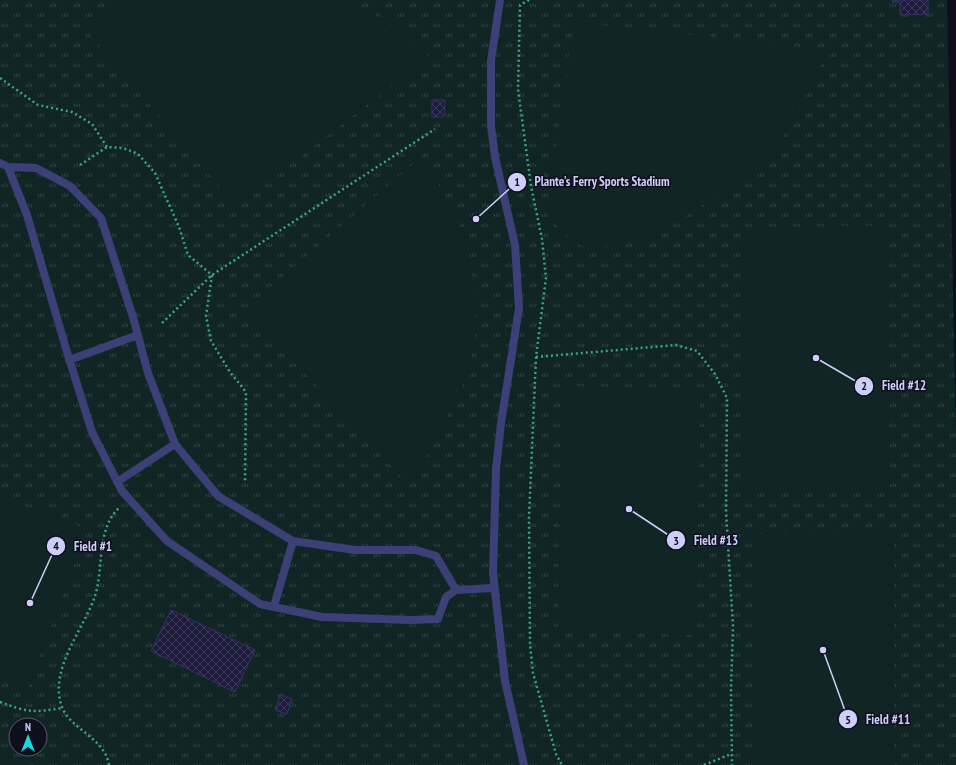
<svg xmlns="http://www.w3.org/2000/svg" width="956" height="765" viewBox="0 0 956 765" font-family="'PT Sans Narrow',sans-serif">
<defs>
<pattern id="grass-tufts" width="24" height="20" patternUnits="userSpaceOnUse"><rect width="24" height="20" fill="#112624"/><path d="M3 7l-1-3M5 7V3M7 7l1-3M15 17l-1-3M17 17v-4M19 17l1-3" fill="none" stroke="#334445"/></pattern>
<pattern id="building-cross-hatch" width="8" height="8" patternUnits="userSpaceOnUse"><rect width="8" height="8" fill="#1f1b3c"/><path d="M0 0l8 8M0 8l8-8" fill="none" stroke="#3e3b59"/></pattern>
</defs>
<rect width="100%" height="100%" fill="#0f0e1d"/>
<path fill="url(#grass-tufts)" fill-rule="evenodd" d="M0,0h947l9,438v327h-956zM16,725h24v24h-24z"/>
<path fill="#112624" d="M126,0h225l47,29 31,28 -193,149 -156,-183z
M574,22l255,28 -47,89 -17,22 -62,44 -30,19 -30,14 -49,11c-21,-3 -34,-20 -47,-35z
M420,158l21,30 18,36 17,66 -1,40 -4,26 -6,25 -32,63 -25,40 -163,-175z
M888,226l2,264 -147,-1v-262z
M562,386l138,2 -4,247 -138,-6z
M0,498l87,31 -59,159 -28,-12z
M894,533v232h-142v-231z
M0,754l31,11h-31z"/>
<path fill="url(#building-cross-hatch)" stroke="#363066" d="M892,0h36v14l-28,1v-13h-8z
M432,100h13l-1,17h-12z
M171,610l84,40 -20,42 -84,-41z
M280,695l12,4 -5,15 -12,-4z"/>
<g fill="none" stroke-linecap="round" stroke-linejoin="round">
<path stroke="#38a495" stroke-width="2.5" stroke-dasharray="2 3" stroke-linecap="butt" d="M529,0l-9,5 -2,84 13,97 11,53 4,39 -10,79 -7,160 1,127 3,29 23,81 6,11
M0,78l38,27 34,7 20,12 15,23
M80,165l27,-18 16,1 15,6 17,19 24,54 9,28 24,20 -6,41 5,25 19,31 16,20 -1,89
M162,323l50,-48 223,-146
M536,357l140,-12 21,6 18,23 12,24 -1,114 7,114 -2,63 1,76
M0,702c27,10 33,11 62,6
M109,765c-4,-27 -39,-36 -47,-58 -14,-37 22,-78 33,-111 9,-28 1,-68 25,-89
M704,765l27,-11"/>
<path stroke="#3d3f77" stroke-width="8" d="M500,0l-9,61v65l4,31 20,88 4,63 -18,115 -5,46 -3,104 12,108 19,84
M0,163l8,4 19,48 40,137 25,80 30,59 45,50 93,63 62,13 89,3 27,-1 8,-22 10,-7 38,-2
M8,167l28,1 34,18 31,32 32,99 15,56 27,71 43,52 75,45 62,9h61l20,6 20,34
M69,360l69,-25
M117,482l58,-38
M274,606l19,-65"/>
</g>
<path fill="none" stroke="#cfcefa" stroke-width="1.5" d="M476 219L517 182M816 358L864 386M629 509L676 540M30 603L56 546M823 650L848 719"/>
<g fill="#cfcefa" stroke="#0f0e1d" stroke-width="1.5">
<circle cx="476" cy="219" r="4"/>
<circle cx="816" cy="358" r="4"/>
<circle cx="629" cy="509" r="4"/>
<circle cx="30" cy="603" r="4"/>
<circle cx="823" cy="650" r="4"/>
<circle cx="517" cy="182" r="10"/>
<circle cx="864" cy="386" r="10"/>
<circle cx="676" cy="540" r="10"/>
<circle cx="56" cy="546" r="10"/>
<circle cx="848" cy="719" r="10"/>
</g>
<g font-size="12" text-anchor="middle" font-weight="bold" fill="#111">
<text x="517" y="186">1</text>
<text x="864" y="390">2</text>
<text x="676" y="545">3</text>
<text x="56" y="550">4</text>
<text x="848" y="724">5</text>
</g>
<g font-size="13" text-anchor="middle" font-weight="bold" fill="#cfcefa" stroke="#0f0e1d" stroke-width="3" stroke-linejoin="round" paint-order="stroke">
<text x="602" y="186">Plante's Ferry Sports Stadium</text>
<text x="904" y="390">Field #12</text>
<text x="716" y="545">Field #13</text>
<text x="93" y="551">Field #1</text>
<text x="888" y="724">Field #11</text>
</g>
<g transform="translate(28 737)"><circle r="19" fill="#0f0e1d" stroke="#5c5b75"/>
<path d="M0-3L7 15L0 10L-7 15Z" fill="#15dbdf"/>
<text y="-6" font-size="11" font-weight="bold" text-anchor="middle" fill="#cfcefa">N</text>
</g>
</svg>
